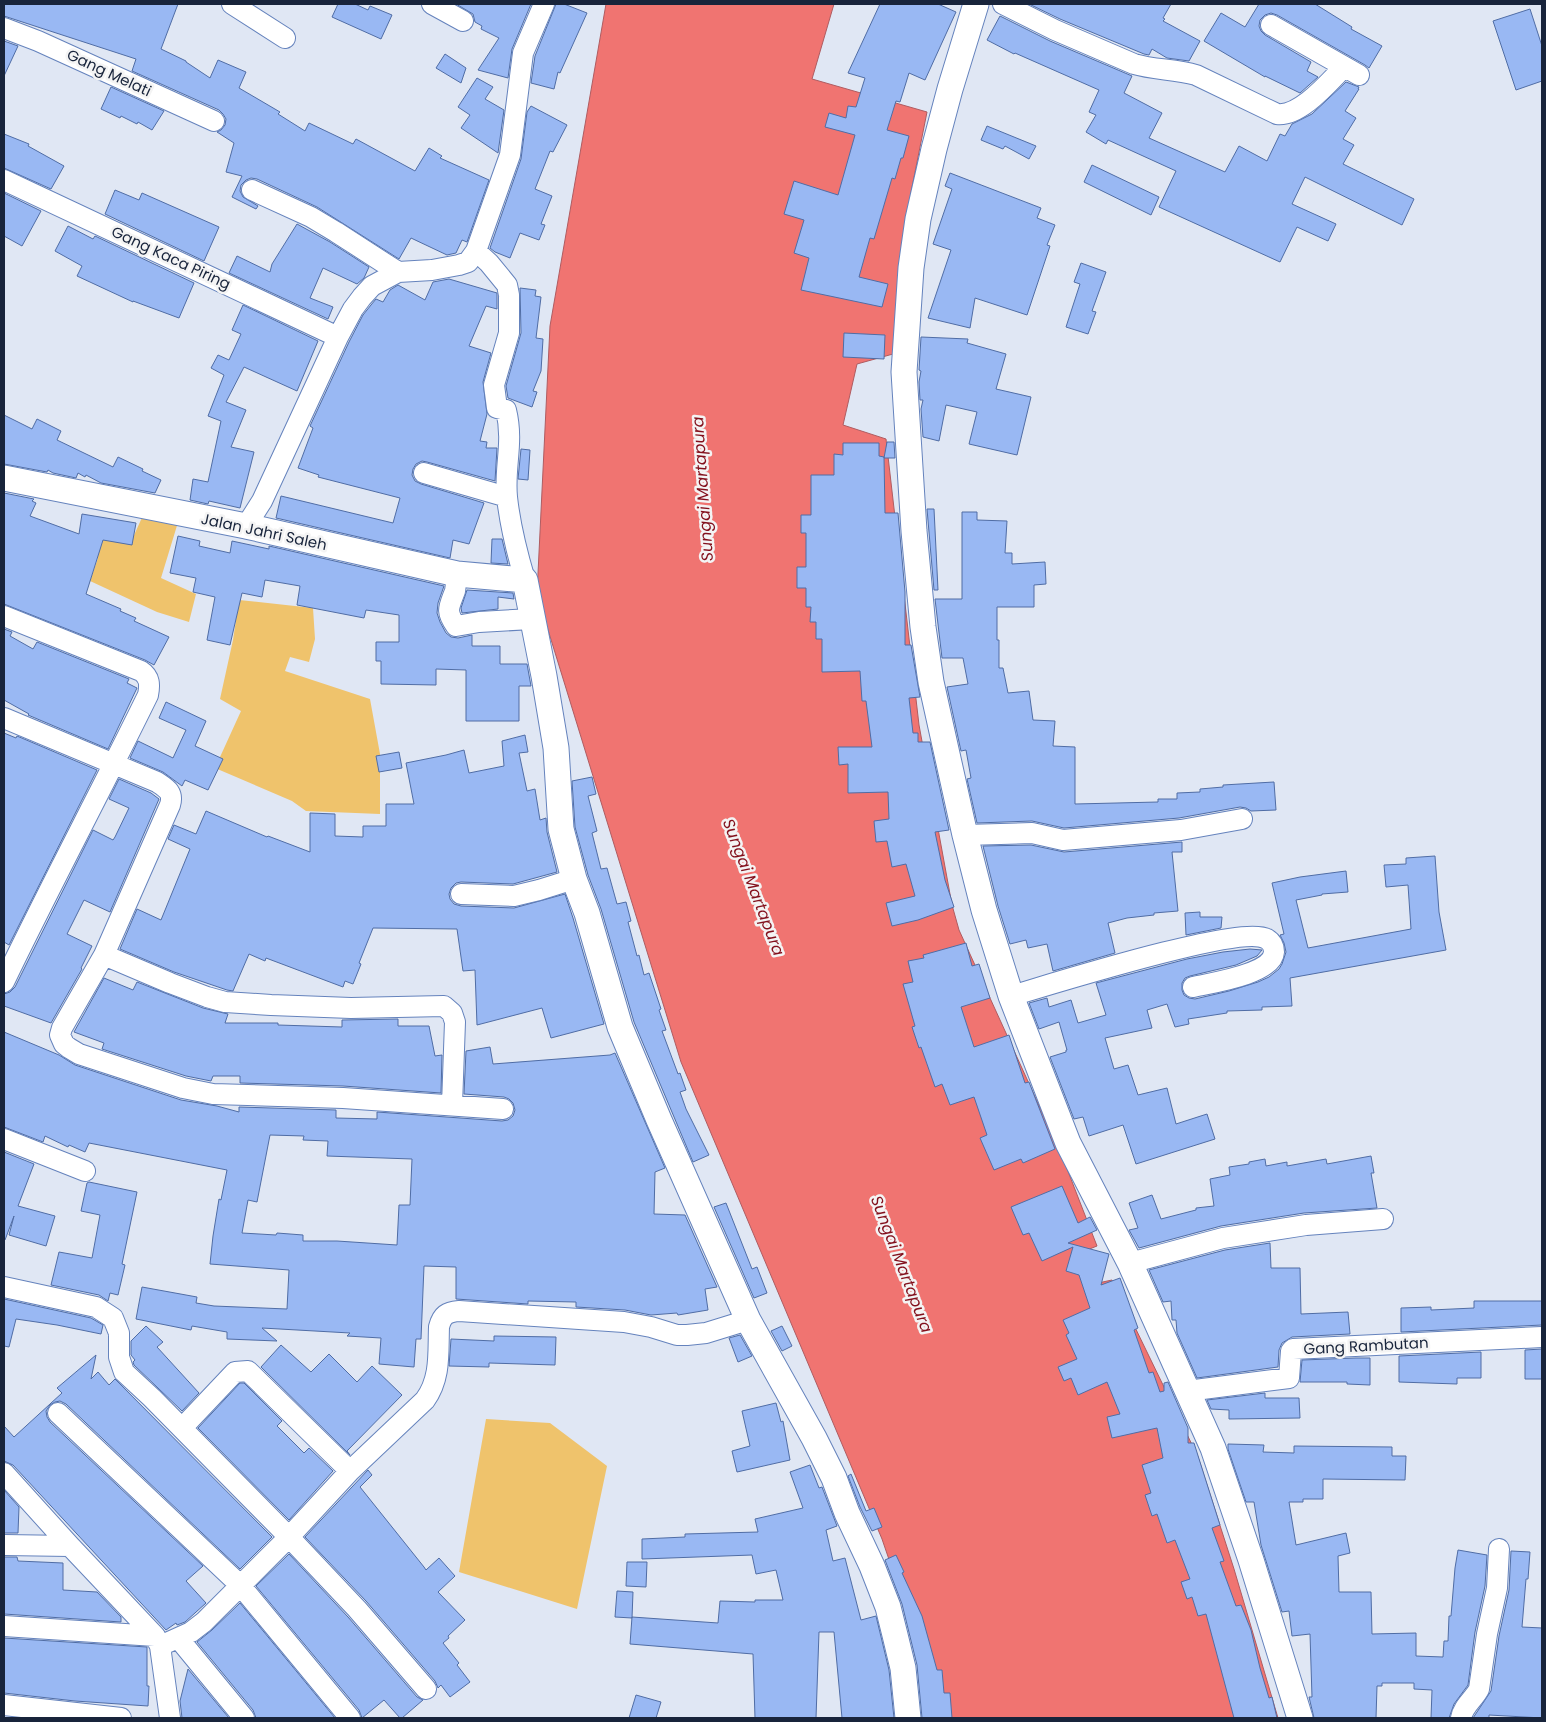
<svg xmlns="http://www.w3.org/2000/svg" width="1546" height="1722" viewBox="0 0 1546 1722" font-family="Poppins,sans-serif">
<rect width="100%" height="100%" fill="#e0e7f4"/>
<path fill="#efc36c" d="M145,511l34,8 -18,59 35,16 -7,28 -32,-10 -67,-31 8,-23 -17,-7 5,-17 44,10z
M239,600l74,8 2,31 -6,23 -19,-5 -5,14 85,28 10,55v60l-74,-3 -14,-10 -77,-33 26,-57 -21,-12 13,-59z
M486,1419l64,4 57,43 -30,143 -118,-37z"/>
<path fill="#f07471" stroke="#af5c61" d="M606,4h228l-22,75 115,33 -16,80 -18,162 -36,10 -14,61 43,14 33,286 33,180 7,25 103,226 35,90 -25,10 12,30 28,-6 86,177 36,112 44,149h-342l-5,-36 -49,-143 -201,-477 -144,-468 13,-268z"/>
<path fill="#99b8f3" stroke="#506da5" fill-rule="evenodd" d="M4,4h174l-17,45 25,12v1l24,16 8,-18 28,12 -7,16 41,24 -2,2 27,17 4,-8 44,21 3,-5 59,32 14,-23 13,8 -2,2 49,22 -22,62 -5,-2 -6,13 -9,2 -36,-17 -12,21 -82,-52 -60,-28 -6,-1 -5,2 -5,5 -1,6 3,6 15,9 -2,3 -24,-12 10,-21 -16,-4 8,-29 -17,-11 4,-2 4,-5 1,-6 -3,-5 -4,-4 -87,-39 4,-12 -132,-43z
M338,4h17l13,6 2,-4 22,9 -11,24 -49,-22z
M456,4h75l-19,45 -4,29 -30,-8 21,-32 -18,-9 1,-3 -7,-4 -2,-8z
M556,4h8l23,9 -27,60 -2,-1 -4,17 -23,-6 4,-27z
M880,4h58l18,8 -31,68 -16,-7 -9,29 -4,-1 -9,29 22,6 -6,22h-2l-6,21 -3,-1 -18,61 -4,-1 -11,39 29,7 -6,23 -81,-17 8,-32 -15,-5 10,-33 -20,-6 10,-33 44,14 17,-60 -30,-8 4,-14 17,5 2,-12 8,1 9,-29 -17,-5z
M1029,4h142l-8,14 2,1 -2,2 37,20 -11,20 -22,-3 -15,-9 -3,6 -5,-1 -84,-35z
M1259,4h56l37,23 -1,2 31,17 -13,22 -4,-3 -88,-50 -6,-2 -6,2 -5,5 -1,6 2,5 4,4 46,27 -4,9 11,6 -18,16 -35,-17v1l-61,-36 17,-28 24,14z
M1530,9l12,37v35l-26,9 -23,-69z
M1000,16l50,25 82,35 -8,17 38,20 -13,25 76,34 14,-26 28,15 13,-27 5,2 7,-12 20,-10 34,-32 13,5 -1,2h1l-14,22 11,7 -13,21 11,6 -11,19 71,35 -12,26 -97,-48 -13,27 44,20 -8,17 -31,-14 -17,35 -121,-55 17,-36 -68,-31 -2,4 -20,-12 10,-17 -7,-3 10,-22 -84,-37 -1,1 -27,-14z
M4,41l14,5 -14,30z
M445,54l21,14 -5,15 -25,-15z
M477,78l16,9 -8,12 19,11 -6,43 -37,-25 9,-13 -12,-8z
M111,87l53,24 -12,19 -14,-8 -1,2 -16,-8 -1,2 -19,-9z
M531,106l36,19 -14,27 -3,-1 -15,38 17,7 -11,28 4,1 -6,15 -19,-7 -10,25 -15,-6 -5,-4 31,-89 6,-47z
M987,126l49,20 -7,13 -24,-13 -2,3 -22,-9z
M4,134l25,10 -1,2 36,20 -13,23 -47,-21z
M1092,165l67,32 -8,18 -67,-33z
M950,173l91,35 -4,10 18,7 -8,20 3,1 -23,69 -52,-17 -5,30 -42,-10 23,-68 -18,-6 19,-55 -7,-3z
M115,190l24,10 3,-7 77,34 -15,34 -99,-47z
M4,193l37,18 -19,35 -18,-10z
M297,224l33,18 39,25 -5,11 -7,6 -34,-16 -13,30 23,9 -5,12 -99,-46 8,-17 33,16 2,-8z
M68,226l25,13 2,-3 99,47 -15,35 -46,-17v1l-56,-26 5,-10 -27,-15z
M1081,263l25,9 -14,39 4,1 -8,22 -22,-7 14,-43 -6,-2z
M449,279l48,14v16l-11,-3 -17,40 22,7 -8,29 4,32 -7,27 7,1 -1,6h11l-2,33 -68,-19 -5,-1 -6,3 -3,5 -1,6 3,6 6,3 63,19 -15,41 -16,-4 -3,18 -174,-40 5,-22 112,27 7,-25 -82,-21 1,-2 -21,-7 15,-40 -3,-2 39,-84 14,-27 8,-10 5,-6 7,3 7,-12 8,-5 27,15 8,-18z
M520,288l16,2 -1,6 6,1 -5,41 7,1 -2,32 -8,20 4,1 -5,15 -24,-9 -2,-12 15,-53z
M243,305l75,36 -21,50 -53,-24 -18,35 20,8 -15,37 23,5 -14,56 -31,-7 -1,3 -18,-4 3,-21 15,3 13,-61 -13,-5 16,-41 -13,-7 7,-13 11,5 12,-26 -9,-4z
M844,333l41,2 -1,24 -41,-2z
M921,337l47,2 -1,4 39,11 -10,35 35,8 -14,58 -48,-11 8,-32 -31,-7 -7,36 -16,-4 -2,-28 2,-9h-3l-1,-18 2,-11 -2,-1z
M4,415l28,14 5,-10 24,12 -4,9 56,27 5,-10 25,12 -1,2 19,9 -6,13 -54,-10 -15,-8 -1,2 -7,-4 -2,5 -23,-5 -5,-3 -1,2 -43,-8z
M887,442h7l1,16h-11z
M843,443h36v13l5,1 1,56h13l7,79v53h6l9,52 -11,1 4,35h5v9h12l19,88 -14,2 10,48 9,27 -36,13 -26,6 -6,-23 29,-7 -9,-32 -14,3 -5,-26 -11,1 -2,-21 15,-2 -1,-27 -40,1v-29l-9,1 -1,-18h34l-6,-46h-4l-2,-30 -38,1v-33h-6v-17h-6l1,-15h-5v-19h-9v-21h9v-34h-5v-18h10v-40h23v-21l9,1z
M521,449l9,1 -2,30 -10,-1z
M4,493l30,6 -2,2 4,2 -6,13 49,18 3,-20 54,9 -4,22 -29,-5 -17,54 35,15 -1,2 16,7 -2,3 35,16 -15,28 -9,-5 -141,-56z
M927,509h7l4,81h-4z
M962,512h15v8l30,1 -2,32h7v11l33,-2 1,22 -12,1v22h-37v33h2v28h4l5,25 21,-2 4,29 22,1 -2,25 22,1v57l83,-2v-3h19v-6l23,-1v-3l23,-2v-2l51,-3 2,28 -25,1 -5,-3 -6,-1 -61,11 -115,10 -32,-7 -55,2 -10,-44 4,-1 -5,-28 -5,1 -14,-64 21,-3 -5,-26h-21l-7,-59h27z
M178,536l22,5 -1,5 31,7 2,-12 37,8v-3l175,40 -6,17 -1,10 3,9 6,11 5,4 7,1 14,-3v11h28v18h27l4,22h-12v35h-53v-51l-30,-1v16l-55,-1v-23h-5v-19h23v-27l-33,-5 -2,8 -67,-13 3,-19 -35,-6 -3,17 -20,-4 -12,52 -23,-5 8,-43 -22,-5 3,-14 -26,-5z
M492,539h10l6,25 -17,-1z
M467,590l46,3 1,6 -16,-2v12l-36,4 -1,-5z
M4,629l8,3 -2,4 23,13 4,-7 92,37 -2,4 10,5 -29,61 -80,-34 1,-1 -25,-14z
M166,702l40,19 -11,25 28,13 -15,31 -23,-10 -3,6 -19,-14 -33,-14 8,-17 35,17 13,-28 -27,-12z
M4,733l12,5 1,-2 80,34 -88,175 -5,-3z
M525,735l3,17 -9,1 8,38 8,-2 5,31 6,-2 1,14 10,40 -44,12 -52,-2 -5,1 -5,5 -2,6 1,5 4,5 7,2 53,2 51,-14 8,24 31,106 -53,14 -9,-30 -65,17 -2,-55 -12,1 -6,-42 -84,-1 -14,35 2,1 -8,20 -8,-3 -2,6 -77,-29 -1,3 -16,-7 -16,37 -6,-1 -53,-18 -54,-23 17,-40 24,11 29,-71 -22,-10 6,-14 22,9 10,-23 61,26 1,-1 42,16v-39l25,1v22l28,1v-11h23v-22h28l-8,-41 40,-8 18,-5 5,23 35,-7 -2,-25z
M399,752l3,16 -23,4 -3,-16z
M592,777l4,17 -8,2 9,35 -5,2 9,36 6,-1 10,36 9,-2 5,19 -3,1 9,34 2,-1 5,20 5,-2 12,36 -2,1 7,20 -4,1 16,43 2,-1 6,17 -6,2 6,17 23,46 -16,7 -59,-140 -33,-113 -13,-34 -13,-48 -3,-46z
M119,779l32,14 8,6 -49,113 -26,-12 -17,34 25,12 -11,22 1,1 -31,54 -47,-17v-12l6,-2 5,-5 78,-157 20,10 2,-3 14,-29 -20,-9z
M1182,842v10h-10l6,59 -24,2v2l-27,3 -19,5 7,30 -62,18 -6,-27 -19,4 -2,-8 -16,4 -12,-38 -15,-60 48,-1 33,7z
M1435,856l4,56 7,38 -156,28 2,28 -30,1v3l-35,1v2l-39,6 1,5 -14,3 -8,-23 -20,6 5,18 -47,10 9,31 14,-4 10,30 29,-7 9,36 31,-10 8,25 -79,25 -13,-39 -34,11 -6,-19 -9,2 -24,-62 16,-5v-2h1l-8,-28 -20,7 -10,-26 18,-5 2,9 22,-7 7,23 28,-8 -10,-32 91,-24 36,-7 27,-3 12,1 -5,6 -21,9 -46,11 -5,2 -3,5v7l2,5 5,3 6,1 34,-8 29,-9 11,-5 10,-8 3,-5 4,-12 -2,-9 -4,-8 4,-1 -12,-51 28,-6 46,-6 2,21 -26,2v1l-26,5 12,48 103,-19 -3,-44 -22,2 -2,-22 22,-1v-6z
M1200,912v5h22l-1,11 -35,7 -1,-22z
M966,943l6,23 7,-2 11,34 -29,9 13,40 35,-12 16,48 4,-1 26,67 -32,14 -2,-4 -27,11 -14,-32 7,-3 -13,-38 -24,8 -8,-21 -7,3 -14,-40 -2,1 -7,-21 3,-1 -12,-42 10,-2 -5,-21 16,-3 -1,-3z
M104,978l29,12 4,-8 66,26 25,6 -3,9h53v2l64,2v-7l56,-1v7h31l6,30 7,-1 -1,38 -98,-7 -103,-3v-7h-27l-2,5 -25,-5 -84,-27 2,-6 -30,-11z
M4,1032l55,23 16,10 106,35 36,6 22,6v-5l97,3v8l41,1v-7l125,9 6,-1 5,-4 2,-6 -2,-7 -4,-4 -5,-2 -40,-3 2,-43 24,-4 3,17 117,-9 5,-2 50,115 -10,4 -1,42 31,1 32,72 -12,2 3,21 -30,5 -1,-2 -26,2 -26,-5 -49,-3v-5l-48,-1v3l-72,-5v-32l-32,-1 -3,73h-5l-2,28 -35,-3 2,-26 -34,-2 3,-3 -88,-5 15,13 -50,-2v-7l-35,-6 -1,4 -55,-11 6,-32 55,10 -1,6 18,3 73,3 2,-39 -79,-6 3,-28 6,-37 2,1 6,-30 -138,-27 -4,9 -16,-7 -1,2 -23,-11 -2,6 -39,-15zM270,1135l34,1 -1,4 25,1 -1,15 85,3 -2,46h-11l-2,40 -60,-4h-34v-6l-26,-2 -1,2 -34,-2 6,-33 9,2z
M4,1152l30,12 -16,42 37,10 -9,30 -37,-11 5,-19 -9,24h-1z
M1371,1156l3,17h-3l6,35 -73,5 -83,13 -82,22 -10,-18 9,-2 -9,-25 23,-8 9,24 35,-9v-2l18,-2 -4,-27 20,-4 -1,-8 20,-3v-2l16,-3 1,7 21,-4v4l39,-7 1,5z
M89,1182l48,10 -15,72 3,1 -7,30 -8,-2 -2,8 -9,-6 -48,-10 8,-33 33,6 8,-43 -19,-4 6,-28z
M1062,1186l16,37 12,-6 7,13 -29,13 41,11 -8,31 19,-7 18,50 -4,2 15,43 4,-1 7,20 4,-1v-8l4,-1 20,46v15h6l26,82 -8,3 12,33 -4,1 16,44 5,-1 10,25 9,38 9,30 3,-1 5,21h-43l-28,-104 -8,2 -6,-19 -5,2 -6,-17 9,-3 -15,-39 -8,3 -10,-29 -5,2 -7,-21 6,-2 -9,-28 21,-7 -6,-30 -45,10 -5,-21 13,-3 -13,-32 -29,13 -7,-17 -7,3 -6,-14 19,-8 -11,-24 3,-2 -6,-13 27,-12 -11,-33 -13,-4 7,-24 -31,14 -13,-28 -6,2 -12,-28z
M726,1203l26,66 5,-2 10,26 -13,5 -40,-91z
M1270,1243l1,25h29l1,46 47,-2 2,22 -58,3 -10,6 -3,7 -1,17 -81,11 -20,-45 -1,-13h-4l-1,-19 -8,1 -14,-32 76,-20z
M4,1299l87,19 12,7 -2,9 -44,-9 -41,-6 -7,28 -5,-1z
M1474,1301h68v24l-141,7v-24l30,-1v3l43,-2z
M146,1326l17,16 -6,5 42,46 -17,18 -48,-46 -1,-3 2,-2 -4,-5v-14z
M782,1326l10,20 -10,5 -11,-20z
M740,1335l12,21 -14,6 -9,-24z
M494,1336l62,1 -1,28 -66,-2v4l-40,-1 2,-27 43,2z
M281,1345l30,27 18,-18 28,28 15,-16 30,29 -55,56 3,4 -89,-88z
M1542,1349v30h-17v-29z
M1481,1352v26h-24v6l-58,-2v-26z
M96,1355l-5,24 7,-7 11,13 6,-6 157,158 -32,32 -174,-165 -6,-3 -5,1 -5,3 -4,6 1,6 3,5 153,144 -17,15 20,22 -21,19 -8,3 -1,-2 -10,7 -153,-165 -9,-4v-35l10,11 48,-44 -5,-5z
M1356,1358h14v27l-23,-1v-2h-47l2,-22z
M240,1383h4l38,38 -5,5 27,27 5,-5 24,23 -44,49 -91,-92z
M1265,1393v5h34l1,20 -71,1v-9l-18,-1 -4,-9z
M776,1403l5,19 2,-1 7,39 -53,12 -5,-21 18,-5 -8,-35z
M1228,1444l36,1 -1,7 31,1v-7l98,1v9h14l-1,24 -82,-1v20h-20v3h-14l7,43 50,-12 4,20 -12,3 1,36h32l1,42 44,-1v23l27,1 1,-16h4l1,-25h2l4,-48 3,-18 29,5 -2,31 -10,46 -7,53 -14,19 -5,14h-18l1,-28 -18,-1v-6h-32v3h-5l-1,32h-62l-5,-21h3l-2,-63 -18,2 -3,-25 -7,1 -21,-67 -7,-43h-8l-18,-53z
M810,1465l9,23 3,-1 15,39 -11,4 7,31 12,-3 16,62 15,-4 13,54 5,48h-52l-8,-86h-15l-3,86h-61l-2,-64 -123,-10 2,-27 86,6 2,-22 35,1v-2h28l-7,-30 -20,4 -4,-19 -110,4v-20l43,-2v-3l73,-2 -3,-13 48,-11 -13,-36z
M368,1470l4,5 -12,12 64,80 2,3 13,-12 16,18 -17,16 27,28 -17,16 1,2 -6,5 16,20 -2,2 13,17 -20,15 -9,-12 -3,3 -3,-7 -69,-80 -61,-64z
M851,1474l15,37 8,-3 8,19 -10,4 -12,-24 -12,-31z
M4,1490l15,17 -1,26h-14z
M1511,1551l19,1 -2,27h-2l-4,48 20,1v90l-53,-3v3h-16l18,-27 8,-55 10,-46z
M289,1554l59,63 69,80 6,3 -21,18h-2l-16,-18 -22,18 -3,-8 -103,-124z
M896,1555l8,17 -2,1 20,43 15,54h5l2,23h6l2,25h-30l-5,-53 -15,-61 -17,-44z
M4,1557h13l1,4 45,2v27l34,2 24,25v5l-117,-8z
M627,1562h20l-1,25 -20,-1z
M617,1591l16,1 -1,26 -17,-1z
M240,1603l95,115h-79l-3,-8 -56,-68 15,-12z
M4,1638l143,9v39h2l-1,20 -73,-5 -71,-8z
M188,1669l41,49h-47l-2,-17z
M636,1695l25,7 -5,16h-27z"/>
<g fill="none" stroke-linecap="round" stroke-linejoin="round">
<g stroke="#6583bd" stroke-width="22">
<path id="minor" d="M232,4l53,34
M432,4l31,17
M1003,4l52,26 79,34c20,6 41,5 62,11l81,39c23,3 52,-32 67,-47
M1271,25l88,50
M4,28l34,13 176,80
M4,180l334,157
M252,190l59,27 25,15 62,40
M476,251l13,12 18,22 2,10v38l-15,52 3,23 9,2c8,33 -2,56 1,87 3,28 10,56 18,83
M424,473l83,24
M246,526l16,-25 76,-164 15,-28 9,-12 10,-11 26,-14 34,-2 27,-5 9,-3 8,-11 34,-96 13,-102 21,-49
M457,574c-1,5 -1,12 -2,17 -6,16 -10,20 1,35l23,-4 53,-3
M4,616l137,55c9,6 9,14 7,24 -47,96 -98,191 -144,287
M4,718l153,64c9,6 17,10 13,23l-66,150 -42,73 -2,7 4,9 5,4 10,6 104,34 30,6 130,4 160,11
M965,835l67,-2 31,7 118,-10 61,-11
M461,894l53,2 25,-6 35,-11
M104,955l66,28 37,14 18,5 46,3 80,3 93,-2 8,7 3,9 -3,83
M1011,996c38,-11 230,-72 256,-57 5,3 7,8 7,13 -1,22 -63,31 -81,35
M4,1139l81,32
M1130,1263l93,-25 83,-13 77,-6
M4,1287l92,20 17,11 6,15v24l5,15 28,26 137,139 68,72 69,80
M1187,1391l102,-13 2,-27 2,-2 249,-12
M58,1413l182,172 110,133
M182,1428l53,-56 13,-1 102,100
M4,1473l66,73 85,90 5,10 10,72
M4,1545l66,1
M4,1626l151,10
M179,1639l65,79
M160,1646l31,-14 13,-10 85,-85 61,-66 75,-71c16,-22 13,-47 14,-73 3,-12 8,-15 20,-16l165,11 27,5 26,8h10l19,-2 42,-13
M4,1705l117,13
M1461,1718c2,-12 13,-19 18,-29l8,-55 10,-46 2,-39"/>
</g>
<g stroke="#6583bd" stroke-width="27">
<path id="tertiary" d="M976,4l-26,85 -16,60 -16,70 -7,49 -7,104 10,159 9,96 8,55 34,153 19,75 27,86 57,147 62,120 83,185 38,112 49,158
M4,478l242,48 211,48 68,6 19,96 12,72 5,81 13,50 13,34 33,114 39,93 89,200 66,118 20,40 13,35 25,53 16,41 7,28 8,33 5,50"/>
</g>
<use href="#minor" stroke="#fff" stroke-width="20"/>
<use href="#tertiary" stroke="#fff" stroke-width="25"/>
</g>
<g text-anchor="middle" stroke-width="5" stroke-linejoin="round" paint-order="stroke">
<g font-size="15" fill="#18243b" stroke="#f4f4f4">
<text transform="translate(109 73) rotate(25)" y="5">Gang Melati</text>
<text transform="translate(171 258) rotate(25)" y="5">Gang Kaca Piring</text>
<text transform="translate(264 532) rotate(12)" y="5">Jalan Jahri Saleh</text>
<text transform="translate(1366 1346) rotate(-3)" y="5">Gang Rambutan</text>
</g>
<g font-size="16" font-style="italic" fill="#83101c" stroke="#f4f4f4">
<text transform="translate(702 489) rotate(-94)" y="6">Sungai Martapura</text>
<text transform="translate(754 887) rotate(69)" y="6">Sungai Martapura</text>
<text transform="translate(902 1264) rotate(69)" y="6">Sungai Martapura</text>
</g>
</g>
<rect width="1546" height="1722" fill="none" stroke="#18243b" stroke-width="10"/>
</svg>
